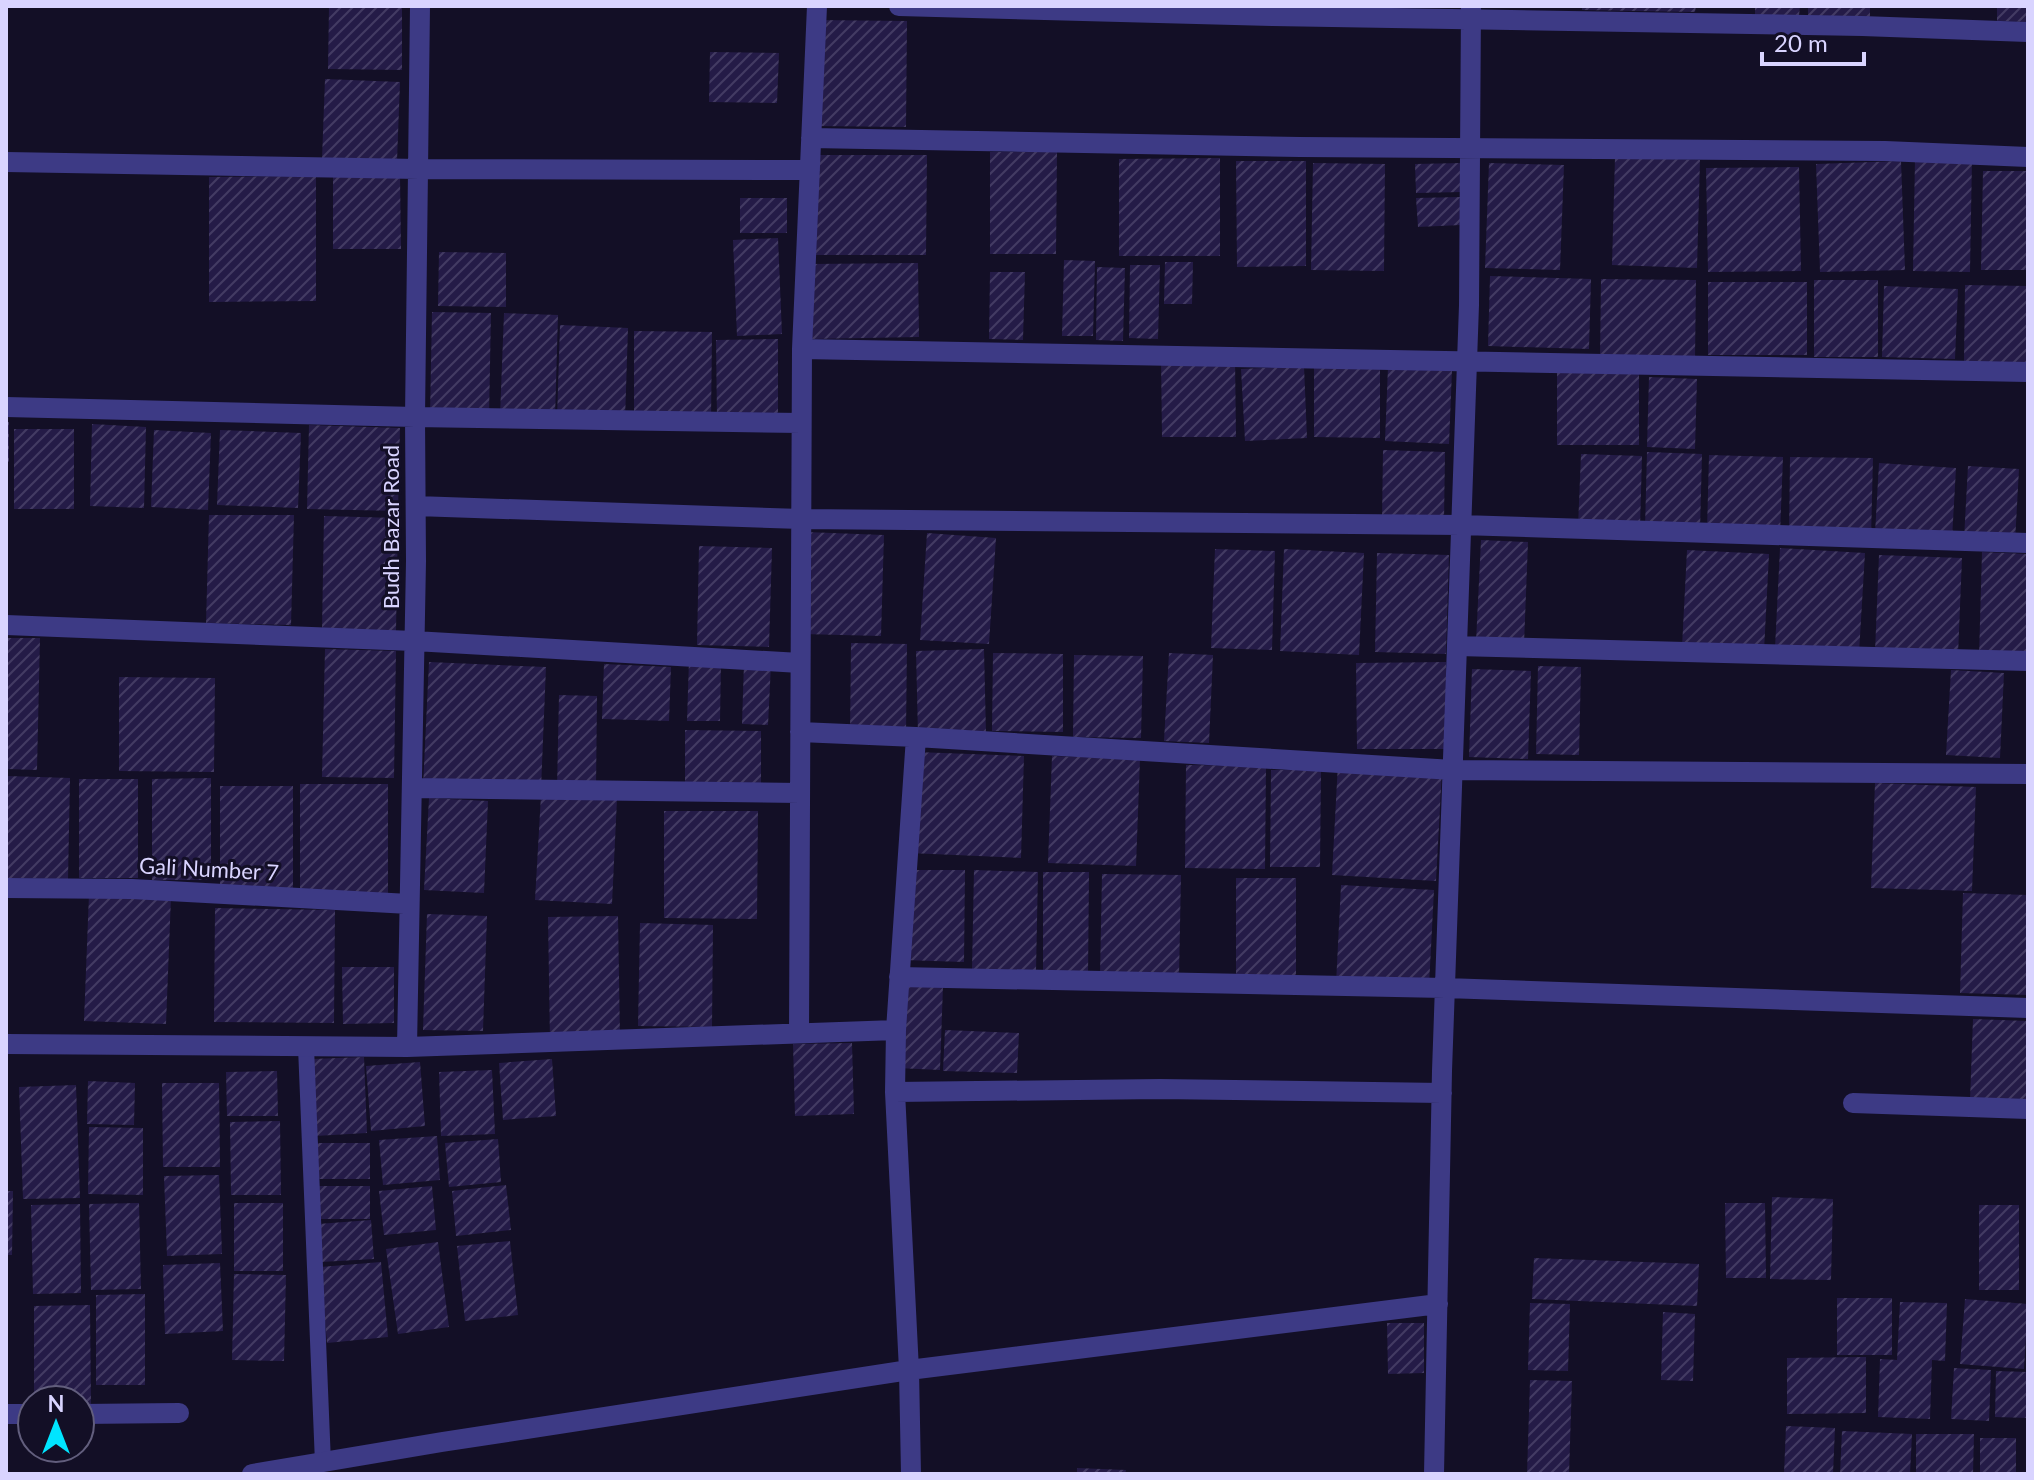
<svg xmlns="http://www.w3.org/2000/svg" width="2034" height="1480" viewBox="0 0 2034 1480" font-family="Lato,sans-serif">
<defs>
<pattern id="building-hatch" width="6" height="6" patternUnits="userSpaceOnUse" patternTransform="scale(2)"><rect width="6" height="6" fill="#241b47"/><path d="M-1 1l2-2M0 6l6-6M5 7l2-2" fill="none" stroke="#433b63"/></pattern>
</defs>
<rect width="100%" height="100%" fill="#130f26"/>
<path fill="url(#building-hatch)" d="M329,6h73v64l-74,-1z
M1582,6h114l-1,6 -113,-2z
M1755,6h45l-1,10 -44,-1z
M1808,6h62v12l-62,-2z
M1997,6h31v16l-31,-1z
M817,20l90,1 -1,106 -92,-1z
M710,52l69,1 -2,50 -68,-1z
M325,79l75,3 -3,79 -75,-2z
M990,152h67l-1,102h-66z
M811,155h116l-1,100h-117z
M1615,157l85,3 -3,108 -85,-3z
M1220,158v98h-101v-97z
M1915,159h57l-2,113 -57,-1z
M1236,161h70v105l-69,1z
M1901,161l4,109 -85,2 -4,-108z
M1313,163l72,1 -1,107 -73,-1z
M1461,163l1,29 -46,1 -1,-29z
M1489,163l75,2 -4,105 -75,-2z
M1799,167l2,104 -93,1 -2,-104z
M1983,171h45v99h-47z
M333,175h67l1,74h-68z
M316,176v125l-107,1v-125z
M1460,197l1,28 -43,2 -2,-29z
M740,198h47v35h-47z
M778,238l4,96 -45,2 -4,-96z
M439,252l67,1v54l-68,-1z
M1064,260l31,1 -2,75h-31z
M1165,262h28l-1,42h-28z
M918,263l1,74 -108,2 -2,-75z
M1130,265h30l-2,74 -29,-1z
M1097,267l28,1 -2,73 -27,-1z
M990,272h35l-2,68 -34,-1z
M1490,276l101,3 -2,70 -101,-3z
M1601,279l95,1 -1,79 -95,-1z
M1814,280h64v77h-64z
M1708,282h99v73h-99z
M1965,285l63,1 -1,78 -63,-2z
M1884,286l74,3 -3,70 -73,-2z
M432,312l59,1 -2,104 -59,-1z
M504,313l54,2 -3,103 -55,-2z
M560,325l68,3 -3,92 -68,-1z
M634,331l78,1 -1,89 -77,-2z
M778,339v82h-61l-1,-81z
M1161,358h74l1,79h-74z
M1314,363h66v75l-66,-1z
M1304,366l3,72 -62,3 -4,-72z
M1388,367l64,3 -3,74 -64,-3z
M1557,372h82v73h-82z
M1649,377l48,2 -2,70 -48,-2z
M6,422h3v40h-3z
M92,424l54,3 -2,81 -54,-2z
M309,425l91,3 -2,83 -91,-2z
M14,429h60v80h-60z
M154,430l57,3 -3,77 -57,-3z
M220,430l81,3 -3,75 -81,-3z
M1383,450l62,2 -1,70h-62z
M1647,452l55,2 -2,77 -55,-2z
M1581,454l61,2 -2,72 -62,-1z
M1709,455l74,2 -3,77 -73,-3z
M1790,457l83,1 -2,80 -82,-3z
M1879,463l77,5 -4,71 -77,-5z
M1968,466l51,3 -4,73 -51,-3z
M209,515h85l-3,110 -85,-2z
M324,516l74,2 -2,113 -74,-1z
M806,532l78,3 -3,101 -79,-2z
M927,533l69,5 -7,106 -69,-4z
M1481,540l47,2 -4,102 -48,-2z
M699,546l73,2 -3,99 -72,-2z
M1780,548l85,5 -6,100 -84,-5z
M1215,549l60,2 -3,99 -61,-2z
M1284,549l80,4 -5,102 -79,-4z
M1687,550l82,4 -5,97 -82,-4z
M1982,552l46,2v103l-49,-1z
M1377,553l72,2 -3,99 -71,-2z
M1879,555l83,3 -4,97 -83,-3z
M6,638h34l-3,132 -31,-1z
M851,643l56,1 -1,89h-56z
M325,649l71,2 -2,127 -72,-1z
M984,649l2,85 -68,2 -2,-85z
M993,653l70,1v78l-71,-1z
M1169,653l44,2 -4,88 -45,-2z
M1074,655l69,1 -2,82 -68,-1z
M689,660l32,1 -1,60h-33z
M429,662l117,5 -5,122 -118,-2z
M1446,662l1,87h-90l-1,-86z
M744,663l27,1 -3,61 -26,-1z
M604,664l67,3 -2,54 -67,-2z
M1538,666l43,1 -2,88 -43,-1z
M1472,669l59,2 -3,88 -59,-2z
M1951,670l53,3 -4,85 -54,-3z
M119,677l96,1 -1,94 -95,-1z
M559,695l38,1 -1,94 -39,-1z
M685,730l76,1v61l-76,-1z
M916,752l108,4 -3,102 -112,-5z
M1052,756l88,3 -4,107 -88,-3z
M1338,763l104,7 -6,111 -104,-6z
M1186,765l80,1 -1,103 -80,-1z
M1271,770h50l-1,97h-50z
M7,776l63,2 -2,101 -62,-1z
M211,778v102h-59v-101z
M79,779h59v99h-59z
M1875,783l101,4 -4,104 -101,-3z
M300,784h88v110h-88z
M220,786h73v108h-73z
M541,795l76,4 -5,105 -77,-4z
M429,798l59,3 -4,92 -60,-3z
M664,811h94l-1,108 -93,-1z
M909,870h56l-1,92 -61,-2z
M974,870l64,2 -2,99 -64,-1z
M1043,872h46l-1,104h-45z
M1102,874l79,1 -2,102 -79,-1z
M1236,878h60v98h-60z
M1341,885l93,5 -5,96 -93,-2z
M1963,893l65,2v100l-68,-2z
M89,894l82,3 -5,127 -82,-3z
M215,908l120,2 -1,113 -120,-1z
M427,914l60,2 -4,115 -60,-1z
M618,916l2,123 -70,3 -2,-125z
M640,923l73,2 -1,102 -74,-1z
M342,967h52v56l-51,1z
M901,985l42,1 -3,84 -43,-2z
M1973,1019l55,2v81l-58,-2z
M945,1030l74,3 -2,40 -74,-2z
M852,1043l2,71 -59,2 -2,-72z
M364,1057l3,76 -52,3 -3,-77z
M552,1059l4,57 -53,4 -4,-57z
M420,1062l5,64 -54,5 -5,-65z
M492,1070l3,64 -54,2 -2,-64z
M277,1071l1,45h-51l-1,-44z
M88,1081l47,2 -1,42 -47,-1z
M162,1083h57l1,84h-57z
M76,1085l4,113 -57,1 -4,-112z
M280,1121l1,74h-50l-1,-73z
M89,1127l54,1v67l-55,-1z
M437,1136l3,44 -57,5 -4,-45z
M498,1139l3,43 -52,5 -4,-44z
M316,1143h54v36h-54z
M219,1175l3,79 -55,2 -3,-80z
M506,1185l5,45 -55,6 -4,-45z
M314,1186h56v33h-55z
M432,1186l4,44 -52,5 -5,-44z
M6,1191h7l-1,64h-6z
M1772,1197l61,2 -2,81 -61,-1z
M139,1203l2,86 -50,1 -2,-86z
M234,1203h49v68h-49z
M1725,1203h40l1,75h-40z
M80,1204l1,89 -48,1 -2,-89z
M1979,1205h40v85h-40z
M371,1220l3,39 -53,3 -3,-38z
M510,1241l8,74 -53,6 -8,-75z
M438,1242l11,85 -51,7 -12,-85z
M1534,1258l165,6 -2,42 -165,-7z
M381,1262l7,75 -61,6 -7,-76z
M220,1263l3,68 -58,3 -2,-69z
M234,1274l52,1 -2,86 -52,-1z
M145,1294v91h-49v-90z
M1837,1298h55v57h-55z
M1965,1299l63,5 -4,65 -64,-5z
M1900,1302l47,1 -2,58 -13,-1 -2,59 -52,-2 2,-58 17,1z
M1530,1303l40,1 -2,67 -40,-1z
M90,1305l1,99h-11v-4h-46v-94z
M1663,1312l32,2 -2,67 -32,-1z
M1387,1323h37v50l-36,1z
M1866,1357v56l-79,1v-56z
M1954,1368l37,2 -2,51 -38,-2z
M1996,1371l32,1v46l-33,-1z
M1530,1380l42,1 -3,93h-42z
M1786,1426l49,2 -2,46h-49z
M1842,1431l70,3 -2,40h-70z
M1916,1434h58l-1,40h-57z
M1980,1438h36v36h-36z
M1077,1468l49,2 -1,4h-48z"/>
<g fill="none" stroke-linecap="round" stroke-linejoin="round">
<path stroke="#3d3a85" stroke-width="16" d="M306,1047l17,416"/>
<path stroke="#3d3a85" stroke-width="20" d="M817,6l-15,343 1226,23
M899,6l373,10 590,10 166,6
M811,138l489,9 585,4 143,6
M6,162l413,7 391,1
M6,407l409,10 386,6
M416,506l385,13 660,6 567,18
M6,625l408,16 386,22
M1457,646l571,15
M800,732l116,5
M412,788l388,5
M6,888l126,1 277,15
M899,977l546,11 583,20
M896,1030l-1,62 265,-3 282,4
M799,1033l3,-684
M6,1044l401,3 489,-17 20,-293 537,33 575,4
M407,1047l9,-486 -1,-144 5,-411
M895,1092l14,278 2,104
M1853,1103l175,6
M6,1414h26
M80,1414l99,-1
M252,1474l190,-32 467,-72 529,-66
M1434,1474l8,-403 27,-766 2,-299"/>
</g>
<g text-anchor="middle" stroke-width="6" stroke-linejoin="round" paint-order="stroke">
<g font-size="22" fill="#d9d4ff" stroke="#130f26">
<text transform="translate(391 527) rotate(-90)" y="8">Budh Bazar Road</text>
<text transform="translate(209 869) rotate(3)" y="8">Gali Number 7</text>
</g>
</g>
<rect width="2034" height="1480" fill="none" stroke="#d9d4ff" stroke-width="16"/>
<g transform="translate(56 1424)"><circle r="38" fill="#130f26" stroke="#625e7d" stroke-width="2"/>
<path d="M0-6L14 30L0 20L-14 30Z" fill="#00e5ff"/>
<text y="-12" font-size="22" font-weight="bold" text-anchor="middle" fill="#d9d4ff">N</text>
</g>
<path d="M1762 52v12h102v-12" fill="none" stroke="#d9d4ff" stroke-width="4"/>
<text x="1774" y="52" font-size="24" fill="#d9d4ff" stroke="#130f26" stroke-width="6" paint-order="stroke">20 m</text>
</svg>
